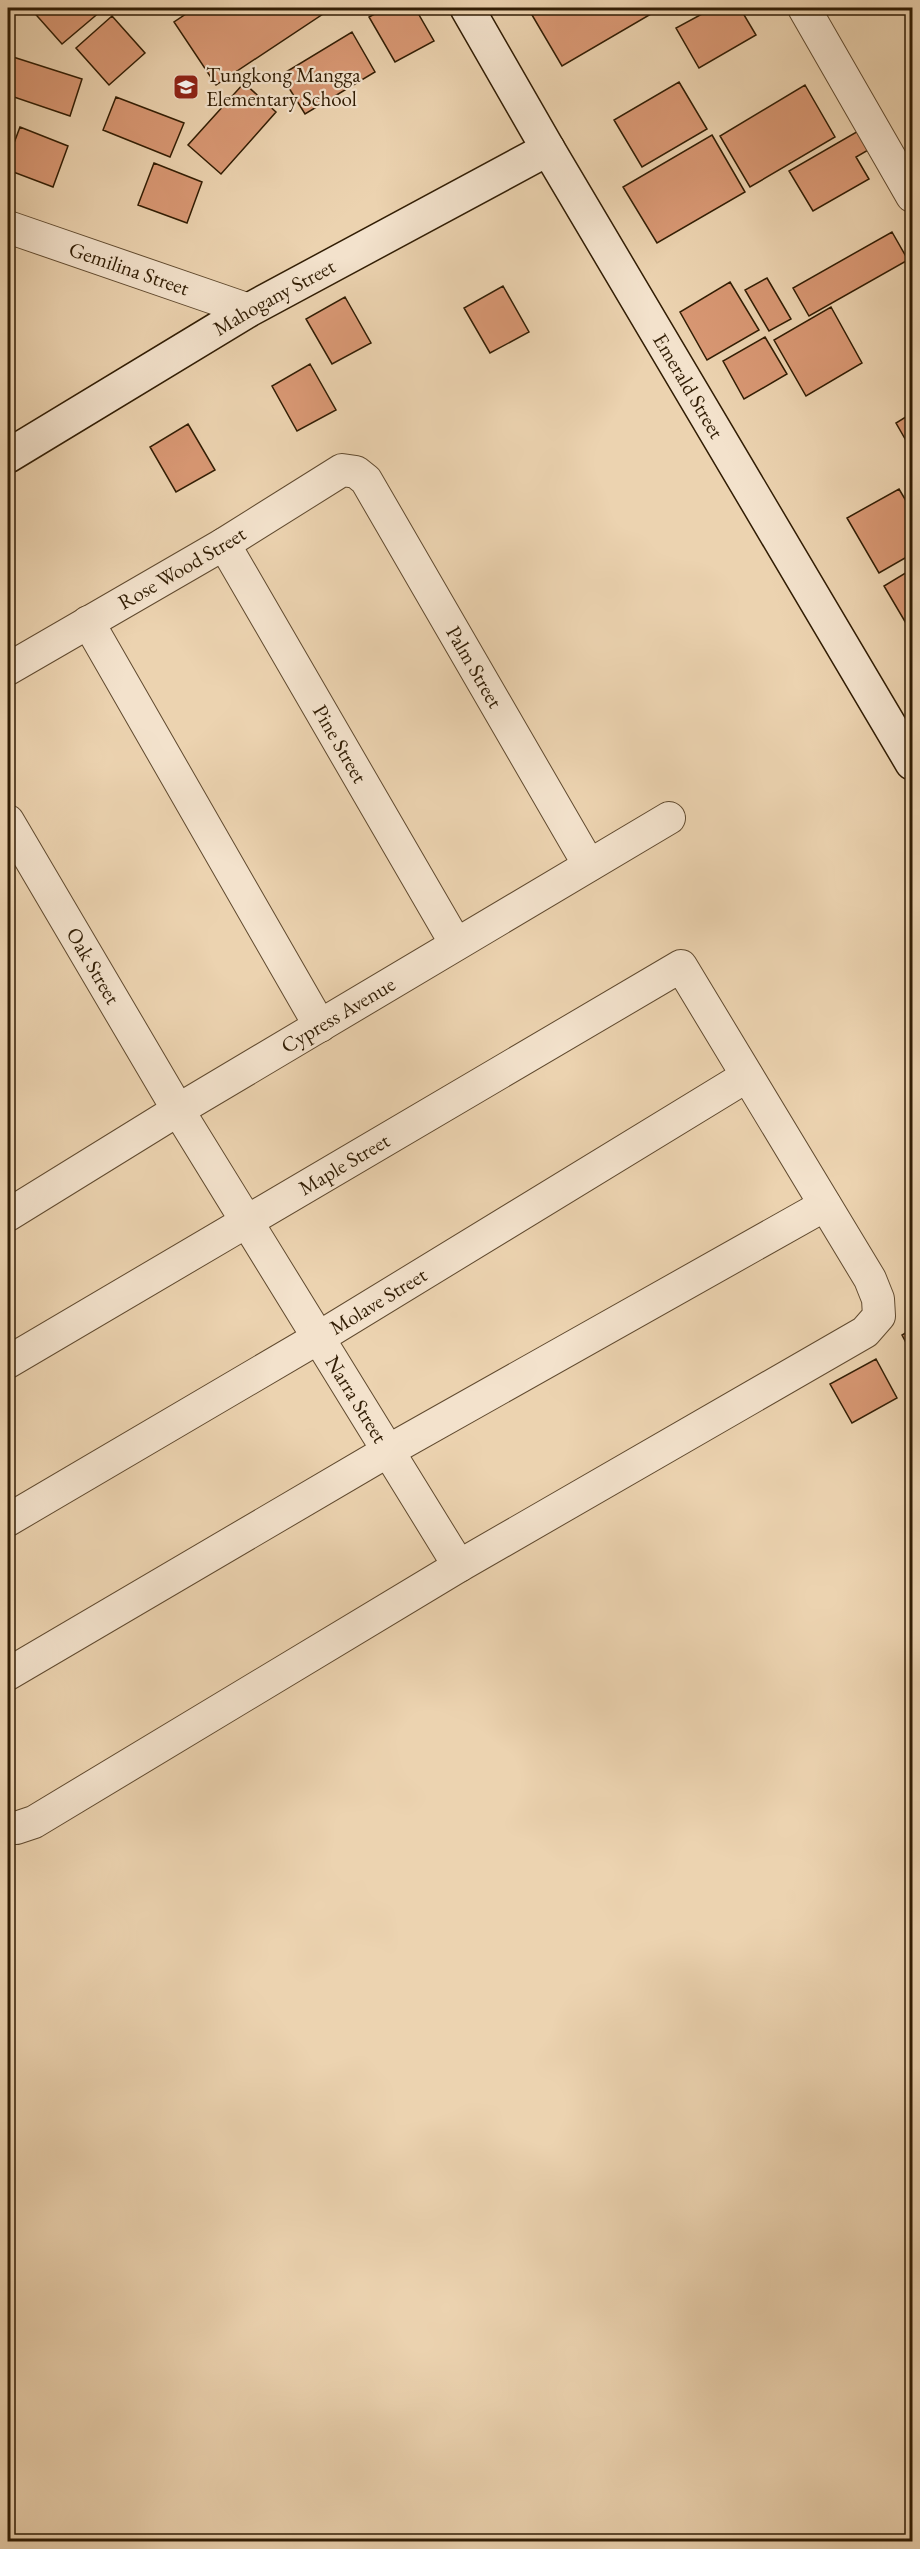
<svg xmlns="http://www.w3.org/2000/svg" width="920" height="2549" viewBox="0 0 920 2549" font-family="'EB Garamond',serif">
<rect width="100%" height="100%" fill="#ecd3b0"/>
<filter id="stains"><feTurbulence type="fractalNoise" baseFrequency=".00333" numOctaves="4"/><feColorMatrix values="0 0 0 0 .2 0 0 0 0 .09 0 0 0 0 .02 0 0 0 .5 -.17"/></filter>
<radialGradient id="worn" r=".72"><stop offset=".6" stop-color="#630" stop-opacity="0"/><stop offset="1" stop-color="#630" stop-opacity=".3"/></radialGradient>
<path fill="#d99874" stroke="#311d04" stroke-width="1.5" d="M30,8h68l3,3 -39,33z
M195,8h137l-116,77 -42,-63z
M386,8h29l19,33 -39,21 -26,-45z
M545,8h102l4,6 -89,52 -30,-51z
M713,8h27l16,27 -57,33 -23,-40z
M112,16l33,37 -36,32 -33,-37z
M352,32l23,40 -70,42 -24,-39z
M10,56l72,23 -12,37 -62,-21v-31z
M679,82l28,47 -65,38 -28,-47z
M244,83l32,29 -55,62 -33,-29z
M805,85l30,52 -85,50 -30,-51z
M116,97l68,26 -14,34 -67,-27z
M20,127l48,19 -15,41 -45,-17v-11z
M860,130l10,19 -14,8 13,22 -56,32 -24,-40z
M712,135l33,57 -88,51 -34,-56z
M154,163l48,19 -15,41 -49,-18z
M892,232l16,28 -99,56 -16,-28z
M767,278l24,41 -22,12 -24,-41z
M730,282l29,48 -52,30 -27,-48z
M503,286l26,46 -39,21 -26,-45z
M345,297l26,46 -39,21 -26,-45z
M831,307l31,56 -56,33 -32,-56z
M765,337l22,37 -43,25 -21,-38z
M310,364l26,46 -39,21 -25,-45z
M912,413v38l-16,-28z
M188,424l27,46 -39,22 -26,-45z
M899,489l13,22v43l-33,19 -32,-55z
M912,569v60l-2,1 -26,-44z
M912,1329v25l-10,-19z
M876,1359l21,39 -45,25 -22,-39z"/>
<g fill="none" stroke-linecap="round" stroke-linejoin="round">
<g stroke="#604a2f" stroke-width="34">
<g id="street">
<path d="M804,8l108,188"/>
<path id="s1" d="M8,227l241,83"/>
<path id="s2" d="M224,544l232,400"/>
<path d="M88,622l232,404"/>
<path id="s3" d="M8,669l216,-125 118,-74 14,2 10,8 223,385"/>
<path id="s4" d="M8,821l170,289 281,456"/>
<path id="s5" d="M8,1215l170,-105 491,-292"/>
<path id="s6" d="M8,1362l673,-396 189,313 8,20 1,17 -14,16 -406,234 -425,256 -18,6 -8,-1"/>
<path id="s7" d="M8,1520l310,-182 429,-262"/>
<path d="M8,1674l380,-223 437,-246"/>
</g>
</g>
<g stroke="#311d04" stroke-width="36">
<g id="secondary">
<path id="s8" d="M467,8l81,141 364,614"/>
<path id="s9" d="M8,456l241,-146 299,-161"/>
</g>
</g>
<use href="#street" stroke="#f3e2cc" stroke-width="32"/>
<use href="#secondary" stroke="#f3e2cc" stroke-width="33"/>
</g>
<defs>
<g id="school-square" transform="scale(1.35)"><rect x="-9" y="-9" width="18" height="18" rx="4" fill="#8f2418" stroke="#f3e2cc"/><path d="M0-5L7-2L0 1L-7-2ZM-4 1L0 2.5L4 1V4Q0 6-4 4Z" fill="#fff"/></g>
</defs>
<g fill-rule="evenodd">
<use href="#school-square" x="186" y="87"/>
</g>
<g text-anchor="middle" stroke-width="4.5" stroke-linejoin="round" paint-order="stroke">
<g font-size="21" fill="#311d04" stroke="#f3e2cc" text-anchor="start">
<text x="206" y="82">Tungkong Mangga<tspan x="206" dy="24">Elementary School</tspan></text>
</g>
<g font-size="21" fill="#311d04" stroke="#f3e2cc">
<text dy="7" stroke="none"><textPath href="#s1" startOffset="128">Gemilina Street</textPath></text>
<text dy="7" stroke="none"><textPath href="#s9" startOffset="310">Mahogany Street</textPath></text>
<text dy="7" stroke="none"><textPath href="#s8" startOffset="438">Emerald Street</textPath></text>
<text dy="7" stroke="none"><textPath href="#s3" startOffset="201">Rose Wood Street</textPath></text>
<text dy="7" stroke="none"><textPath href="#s3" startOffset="632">Palm Street</textPath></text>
<text dy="7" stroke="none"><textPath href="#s2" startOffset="231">Pine Street</textPath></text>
<text dy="7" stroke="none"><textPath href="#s4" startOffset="168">Oak Street</textPath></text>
<text dy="7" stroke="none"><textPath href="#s5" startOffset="386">Cypress Avenue</textPath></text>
<text dy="7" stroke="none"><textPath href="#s6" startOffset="390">Maple Street</textPath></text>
<text dy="7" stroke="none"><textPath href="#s7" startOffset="430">Molave Street</textPath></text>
<text dy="7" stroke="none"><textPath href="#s4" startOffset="675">Narra Street</textPath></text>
</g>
</g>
<rect width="920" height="2549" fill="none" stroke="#ecd3b0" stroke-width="30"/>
<rect x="9" y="9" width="902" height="2531" fill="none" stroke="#311d04" stroke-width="3"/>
<rect x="15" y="15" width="890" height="2519" fill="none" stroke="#311d04" stroke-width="1.5"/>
<rect width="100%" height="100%" filter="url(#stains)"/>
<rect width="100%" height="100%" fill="url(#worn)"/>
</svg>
